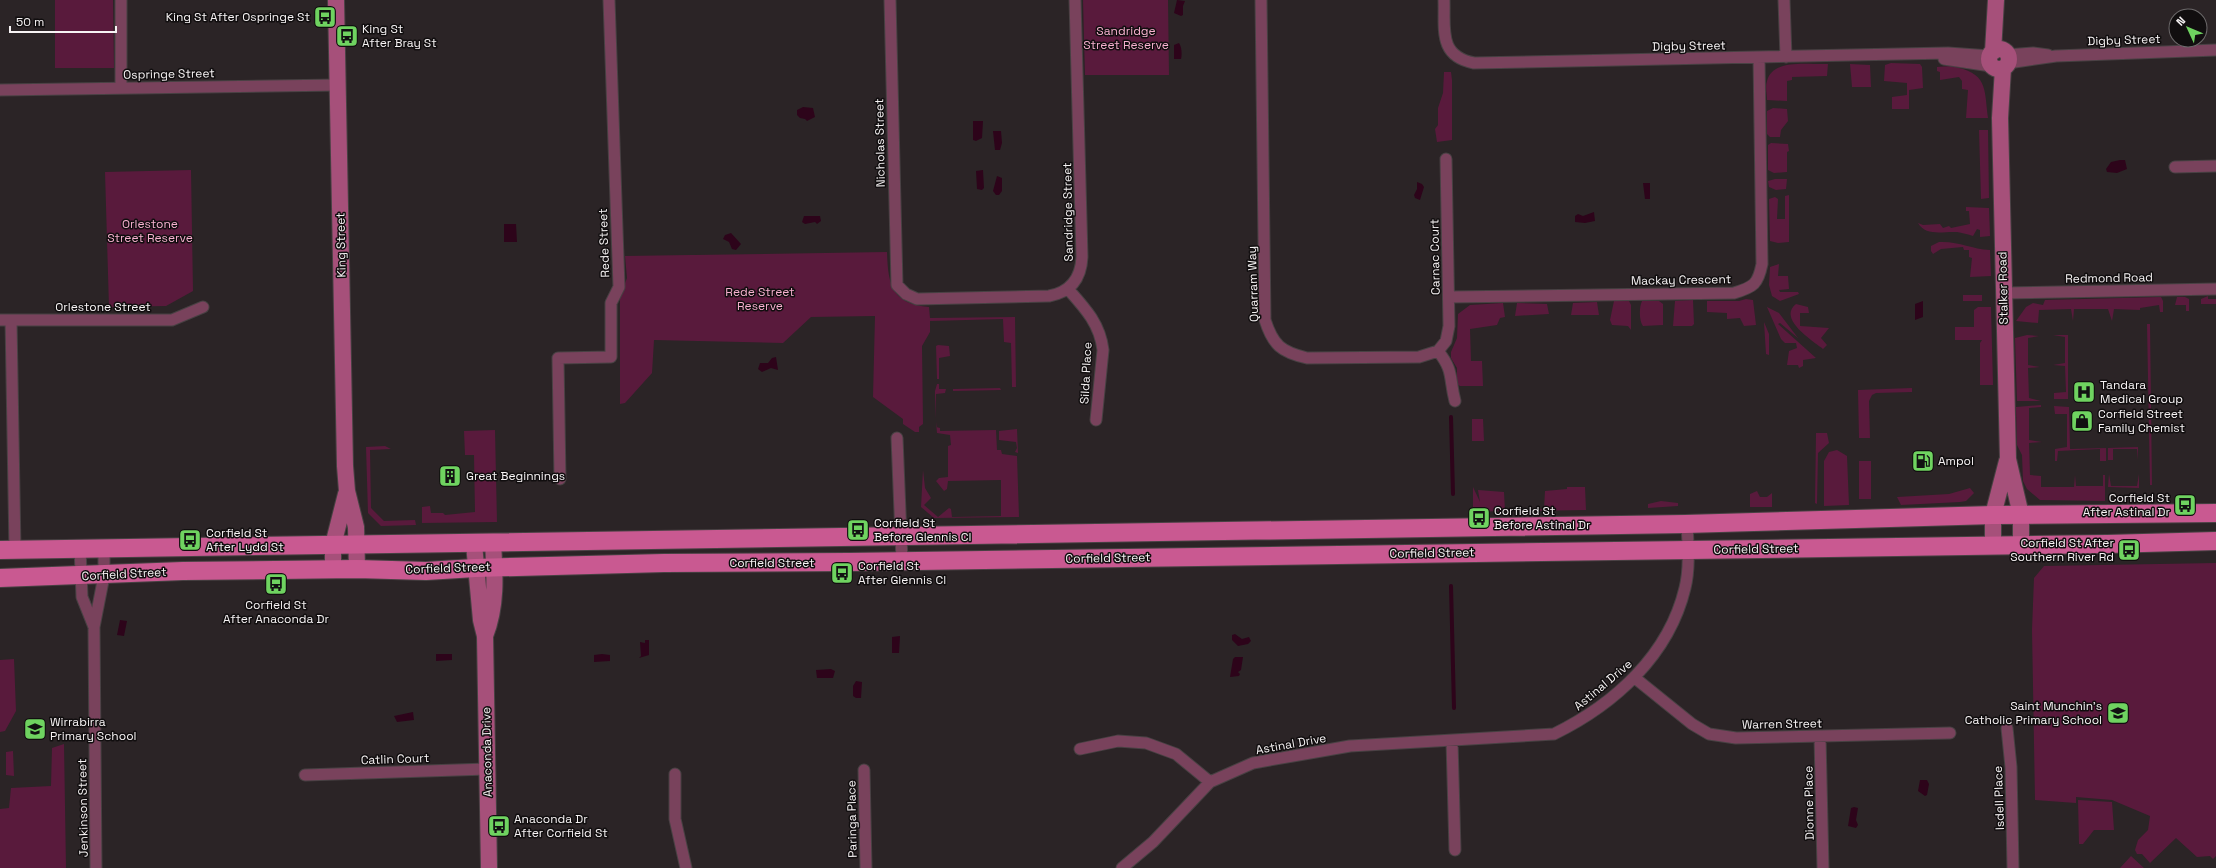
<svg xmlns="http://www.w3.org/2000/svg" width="2216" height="868" viewBox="0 0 2216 868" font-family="'Space Grotesk',sans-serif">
<rect width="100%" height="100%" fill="#2b2426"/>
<path fill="#591a3c" d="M55,0h58l1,68h-59z
M1083,0h85l1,75h-84z
M1891,63l29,1 2,3 1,21 -14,2v19h-17v-12l15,-2v-12l-23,-2 1,-16z
M1828,64l-1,12 -35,1v3l-5,1v20l-20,-1c0,-6 -2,-13 0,-19 6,-23 42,-16 61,-17z
M1850,64l20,1 1,22h-19z
M1951,66c37,7 33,21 37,52h-22l2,-28 -6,-1v-8l-3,-4 -19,3v-8l-3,-1v-4z
M1444,72h7l1,8v60l-15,2 -2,-13 3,-4v-17l5,-15z
M1773,108l14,1 1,12 -7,9 -1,7h-10l-3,-3v-23z
M1979,130h9l1,68 -8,1z
M1771,143l17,1 1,7 -2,1v20l-13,1 -6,-3v-25z
M191,170l2,121 -27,15 -57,1 -4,-135z
M1775,179h12l-1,10 -10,1 -7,-3 -1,-6z
M1789,195v47l-11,1 -8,-2 -1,-42 6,-2 3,2 -1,20h8v-23z
M1966,207l23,1 1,28 -10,1v-7l-3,-1 -4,7c-5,-2 -11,-3 -16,-4 -13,-1 -31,5 -39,-9l5,2 17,-1 3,4 6,-2 2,2 19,-4 -1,-13h-3z
M1939,242c20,-1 32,7 51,8l1,26 -21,1 2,-19 -3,-1v-7h-5l-1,-3 -22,2 -8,5 -2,-3v-5z
M887,252c1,33 5,52 42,55l1,11 85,-1 1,70h-4l-1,-44 -7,-1 -1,-23 -73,2v11l-8,14 1,78 -4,3v5h-4l-12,-8v-5l-30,-22 2,-81 -64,1 -28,26 -129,-3 -2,33 -27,30 -5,1v-107l7,-19 -2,-22z
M1779,264l-1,12h10l1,13 -10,1 1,2h18l1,2 -19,7 -8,-5 -3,-11 1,-18z
M1963,295h19v6h-19z
M2208,296v3h8v5h-15v-5z
M2161,297l2,4v11h-3l-1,-7 -19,3v2l-26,-1 -2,12 -4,-12h-34l-1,12 -2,-12 -32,1 -1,13 -22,-2 10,-14 7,-4 10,2 2,-5z
M2177,297h8l4,2v12h-3v-6h-11z
M1746,299l7,1 3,25 -12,1 -4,-8 -13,1v-6l-20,-1v-11h32z
M1693,300l1,24 -2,2h-19l2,-25z
M1614,301h15l2,4v25l-3,-4 -16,-1 -2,-5z
M1642,301h17l4,3v21l-20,1c-4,-5 -4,-19 -1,-25z
M1597,302l2,13h-28l2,-12z
M1503,303l2,14 -5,1 -3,7 -27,4 1,32h11l1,25h-23l-3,-2v-16l-6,-10v-6l6,-14 1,-24 12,-9z
M1517,303l30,1 2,10 -34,2z
M1796,304l12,3 1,6h-9v13l29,2 -8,10 6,7 -4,4c-10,-8 -46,-30 -27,-45z
M1767,307l12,6 19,25 -18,-15 -2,1 38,34 -13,2v6l-4,2 -1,-3h-11l2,-14 8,-3 -1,-5h-11l-4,-4z
M1978,307h13l2,78h-13v-42l2,-3h-27v-13h19v-17z
M1764,322l5,12v21l-3,-1z
M2147,324h3l2,161h-2z
M2027,335l12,1 -11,2v27l12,2 -12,1 1,30 12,3h-24l-2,-63z
M2053,335h15v64h-14v-6l12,-1 -1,-26 -12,-1 12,-2v-26z
M938,345l11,1 1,10 -11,2v21h-2l-1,-33z
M937,384h2v5h7l-1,4 -9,1 -1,25v-28z
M1000,388l1,2 -48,1v-2z
M1912,388v4l-36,1 -4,2 -3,6 1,37h-11l-1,-48z
M2041,405v2l-12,1v32l13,2 -13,1 1,32 11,1v11h33l1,-12 1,11h27v-11h2v26l-65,-1 -13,-11 -4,-8 -1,-26 -5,-10 -1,-38z
M2054,406l15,1 1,42 36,-1v13h-6v-12l-42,2 -1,10h-2v-12l12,-2v-33h-12z
M1472,419h11l1,22h-12z
M936,422v5l4,1v3l56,-1 1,20h4l1,4 15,2 2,61 -85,1 -13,-11 2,-37 2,18 6,10 -7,7 14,12 11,-9 2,1 1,8 49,-1v-36l-53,1 -1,8 -3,2 -8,-10 3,-3 9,-1v-31l3,-1 -1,-10 -13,-2z
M1017,429l1,24 -3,-1 2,-4 -1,-6 -17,-2v-9z
M495,430l2,92 -75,1v-16l8,-1 1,7h12l2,2 30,-3 -1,-57h-9l-1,-24z
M1816,433h11l2,10 -11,10 -1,51 -2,-1z
M385,446l6,3 -21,1 1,58 13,13 31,-1 1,5 -35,1 -13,-13 -2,-66z
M2138,447v13l-1,-11h-24v11h-5v-12z
M1837,450l10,6 2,49 -25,1v-45l5,-9z
M1859,461h12v38h-12z
M2109,474l2,12h26l2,-12v14l-31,-1z
M1473,487l7,15 -2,-12 26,2 1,19 -34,1 2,-4z
M1567,487h18l1,23 -67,1 -1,-4 3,3 23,-1 1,-18 22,-2z
M1970,488l4,5 -8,8 -6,1 -59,3 -4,-8 52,-3z
M1757,491l3,6h7l5,-4v14h-22v-13z
M1661,501l17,2v3l-30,2v-4z
M2216,563v293l-3,3 -3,-3 -13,1 -21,-19 -26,25 -8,-9h-5l-2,-4 3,-10 10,-10 2,-14 -38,-16 -36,-3v6l-41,-3 -3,-170 2,-52 10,-12z
M14,659l2,52 -11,20 -5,1v-72z
M64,744l2,124h-66v-59l9,-1 2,-20 40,-2 1,-38z
M13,751l1,25 -8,-1v-23z
M2078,800l34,2 2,28h-20l-11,14h-4z
M2131,856l13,12h-24z"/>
<path fill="#2d041a" d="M1177,0l8,1 -2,5v9l-2,1 -7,-3z
M1179,43c3,4 3,12 2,16h-7v-14z
M803,107l10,1 2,9 -8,4 -2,-2 -5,-1 -3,-3v-5z
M973,121h10l-1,17 -6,3 -3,-1z
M993,131h8l1,12 -2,7h-5z
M2120,160h5l2,9 -10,4 -10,-1 -1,-3 5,-7z
M983,170l1,18 -2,2 -5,-1 -1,-18z
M997,176l5,2v13l-3,4h-3l-3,-4z
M1417,182l5,2 2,3 -4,13 -5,-2 -1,-3 3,-6z
M1643,183h7v16h-5z
M1594,212l1,9 -10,2 -10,-1v-6l3,-2 5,2z
M804,216h16l1,5 -4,3 -2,-2 -10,2 -3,-2z
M504,224h12l1,18h-13z
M731,233l10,11 -5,6 -4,-1 -3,-7 -6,-3 2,-4z
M1923,301v16l-8,3v-16z
M776,357l2,13 -7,-2 -9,4 -4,-3 2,-6h8l4,-5z
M120,620l7,1 -3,15 -7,-1z
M1235,634l7,5 7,-2 2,4 -3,3 -10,2 -6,-6v-5z
M900,636l-1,17h-7v-16z
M645,640h4v15l-10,3 2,-2 -1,-14 5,1z
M436,654h16v6l-16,1z
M602,654l8,1v6l-16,1v-7z
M1235,657h8l-2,13 -3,2 2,2 -1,2 -9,1 3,-18z
M831,669l4,2 -2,7h-16l-1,-8z
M856,681l6,1 -1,16h-5l-3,-2v-10z
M413,712l1,8 -17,2 -3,-6z
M1920,780h7l2,4 -2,11 -2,1 -7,-5z
M1854,807l4,1 -2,12 2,5 -2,3 -8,-2 3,-18z"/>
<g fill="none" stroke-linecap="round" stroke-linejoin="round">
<path stroke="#2d041a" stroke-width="4" d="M1451,417l2,77
M1451,586l3,122"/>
<g stroke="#484143" stroke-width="13">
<path id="minor" d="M121,0v88
M890,0l7,285 9,9 11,5 132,-3c22,-4 32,-18 33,-39l-7,-257
M1261,0l4,320c8,25 16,32 42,38l112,-1 19,-6c16,20 11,27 17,50
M1444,0c1,29 -6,56 30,63l474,-10 42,3
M1784,0l2,57
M2007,55l26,-2 15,2
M1944,59l47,7
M2008,63l48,-7 160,-6
M0,90l338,-5
M2175,167l41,-1
M1068,289c17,19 32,35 35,61l-7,70
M2003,293l213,-4
M1449,297l285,-4c20,-6 24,-9 28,-29l-3,-207
M0,320h172l31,-13
M11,320l4,230
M1438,351l8,-10 3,-15 -3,-167
M897,438l5,123
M560,479l-2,-121 53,-1v-54l8,-16 -10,-287
M80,548l2,49 12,30
M1635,678l57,46 17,10 27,4 214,-5
M2007,728l4,39 2,101
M1820,737l3,131
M1452,741l3,109
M1080,749l38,-8 28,2 30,11 34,28
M864,770l2,98
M675,774v45l11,49
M305,775l182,-6
M96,868l-2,-241 10,-51v-28
M1122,868l31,-26 57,-60 43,-19 97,-17 204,-12c61,-30 115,-79 131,-146 5,-20 3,-44 2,-64"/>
</g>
<g stroke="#484143" stroke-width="18">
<path id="secondary" d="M336,0l9,466 2,25 9,36 1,42
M1989 59a10 10 0 1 1 20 0a10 10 0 1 1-20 0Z
M1993,52l3,-52
M2003,68l-3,50 8,341 13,56v30
M474,544l7,76 4,16 4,232
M1993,545v-30l14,-54
M333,569v-24l13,-51
M485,636c12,-30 10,-61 8,-93"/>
</g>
<g stroke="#484143" stroke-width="20">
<path id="primary" d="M0,550l1685,-26 308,-9 223,-2
M0,578l183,-7 174,-2 69,2 49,-3 189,-5 185,-1 1258,-18 109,-3"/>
</g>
<use href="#minor" stroke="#79425c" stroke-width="11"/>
<use href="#secondary" stroke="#a6507a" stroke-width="16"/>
<use href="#primary" stroke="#c95991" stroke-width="18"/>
</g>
<defs>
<g id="bus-square" transform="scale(1.15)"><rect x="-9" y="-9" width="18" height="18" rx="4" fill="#6fd360" stroke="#110e0f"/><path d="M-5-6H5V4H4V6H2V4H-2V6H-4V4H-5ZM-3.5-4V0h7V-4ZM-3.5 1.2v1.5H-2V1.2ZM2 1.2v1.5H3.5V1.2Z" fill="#111"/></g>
<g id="hospital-square" transform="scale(1.15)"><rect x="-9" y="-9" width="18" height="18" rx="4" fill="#6fd360" stroke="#110e0f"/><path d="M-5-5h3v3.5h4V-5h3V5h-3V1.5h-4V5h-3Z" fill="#111"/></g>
<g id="shop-square" transform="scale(1.15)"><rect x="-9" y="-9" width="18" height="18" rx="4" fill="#6fd360" stroke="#110e0f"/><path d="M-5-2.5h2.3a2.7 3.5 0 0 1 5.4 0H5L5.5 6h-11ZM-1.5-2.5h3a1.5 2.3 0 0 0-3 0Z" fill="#111"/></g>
<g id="fuel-square" transform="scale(1.15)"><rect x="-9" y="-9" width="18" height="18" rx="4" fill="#6fd360" stroke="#110e0f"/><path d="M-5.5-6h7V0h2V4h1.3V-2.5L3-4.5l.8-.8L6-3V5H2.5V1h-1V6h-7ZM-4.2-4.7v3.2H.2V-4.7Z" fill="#111"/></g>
<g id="building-square" transform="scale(1.15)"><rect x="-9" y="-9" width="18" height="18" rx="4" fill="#6fd360" stroke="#110e0f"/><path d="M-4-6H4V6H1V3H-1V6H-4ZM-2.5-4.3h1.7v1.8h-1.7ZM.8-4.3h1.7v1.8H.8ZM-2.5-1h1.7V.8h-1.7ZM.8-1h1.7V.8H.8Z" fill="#111"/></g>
<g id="school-square" transform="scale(1.15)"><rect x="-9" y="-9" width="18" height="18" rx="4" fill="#6fd360" stroke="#110e0f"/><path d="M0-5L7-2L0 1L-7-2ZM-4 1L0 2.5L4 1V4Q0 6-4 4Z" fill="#111"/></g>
</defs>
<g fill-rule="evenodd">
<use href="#bus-square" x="325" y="17"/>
<use href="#bus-square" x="347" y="36"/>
<use href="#hospital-square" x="2084" y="392"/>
<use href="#shop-square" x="2082" y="421"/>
<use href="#fuel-square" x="1923" y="461"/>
<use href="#building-square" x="450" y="476"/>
<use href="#bus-square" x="2185" y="505"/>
<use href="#bus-square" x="1479" y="518"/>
<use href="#bus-square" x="858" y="530"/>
<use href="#bus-square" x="190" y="540"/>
<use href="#bus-square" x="2129" y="550"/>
<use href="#bus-square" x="842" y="573"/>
<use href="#bus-square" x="276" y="584"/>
<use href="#school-square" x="2118" y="713"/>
<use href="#school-square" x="35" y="729"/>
<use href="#bus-square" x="499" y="826"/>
</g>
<g text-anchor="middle" stroke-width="3" stroke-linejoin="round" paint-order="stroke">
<g font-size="12" fill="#f7f3f4" stroke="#110e0f" text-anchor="start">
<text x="310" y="21" text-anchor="end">King St After Ospringe St</text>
<text x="362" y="33">King St<tspan x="362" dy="14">After Bray St</tspan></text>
<text x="2100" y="389">Tandara<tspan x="2100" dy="14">Medical Group</tspan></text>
<text x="2098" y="418">Corfield Street<tspan x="2098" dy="14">Family Chemist</tspan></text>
<text x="1938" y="465">Ampol</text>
<text x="466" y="480">Great Beginnings</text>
<text x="2170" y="502" text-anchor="end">Corfield St<tspan x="2170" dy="14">After Astinal Dr</tspan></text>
<text x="1494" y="515">Corfield St<tspan x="1494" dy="14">Before Astinal Dr</tspan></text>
<text x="874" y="527">Corfield St<tspan x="874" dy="14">Before Glennis Cl</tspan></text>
<text x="206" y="537">Corfield St<tspan x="206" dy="14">After Lydd St</tspan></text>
<text x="2114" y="547" text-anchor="end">Corfield St After<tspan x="2114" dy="14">Southern River Rd</tspan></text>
<text x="858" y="570">Corfield St<tspan x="858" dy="14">After Glennis Cl</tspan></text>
<text x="276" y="609" text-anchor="middle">Corfield St<tspan x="276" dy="14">After Anaconda Dr</tspan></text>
<text x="2102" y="710" text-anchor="end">Saint Munchin’s<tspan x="2102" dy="14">Catholic Primary School</tspan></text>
<text x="50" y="726">Wirrabirra<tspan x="50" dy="14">Primary School</tspan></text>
<text x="514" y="823">Anaconda Dr<tspan x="514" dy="14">After Corfield St</tspan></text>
</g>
<g font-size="12" fill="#f7b0cf" stroke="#110e0f">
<text x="1126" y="35">Sandridge<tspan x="1126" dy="14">Street Reserve</tspan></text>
<text x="150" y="228">Orlestone<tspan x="150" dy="14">Street Reserve</tspan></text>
<text x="760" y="296">Rede Street<tspan x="760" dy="14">Reserve</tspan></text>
</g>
<g font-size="12" fill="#f7f3f4" stroke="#110e0f">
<text transform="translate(2124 40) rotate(-2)" y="4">Digby Street</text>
<text transform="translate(1689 46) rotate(-1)" y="4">Digby Street</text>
<text transform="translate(169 74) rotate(-1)" y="4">Ospringe Street</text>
<text transform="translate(880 143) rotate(-91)" y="4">Nicholas Street</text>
<text transform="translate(1068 212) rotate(-91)" y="4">Sandridge Street</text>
<text transform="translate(604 243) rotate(-92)" y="4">Rede Street</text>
<text transform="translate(341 245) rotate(-91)" y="4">King Street</text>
<text transform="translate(1435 257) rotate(-91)" y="4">Carnac Court</text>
<text transform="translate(2109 278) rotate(-1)" y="4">Redmond Road</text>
<text transform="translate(1681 280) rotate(-1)" y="4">Mackay Crescent</text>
<text transform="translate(1253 284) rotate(-92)" y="4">Quarram Way</text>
<text transform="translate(2003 288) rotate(-91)" y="4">Stalker Road</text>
<text x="103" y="311">Orlestone Street</text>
<text transform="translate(1086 373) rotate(-87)" y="4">Silda Place</text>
<text transform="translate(1756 549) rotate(-1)" y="4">Corfield Street</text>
<text transform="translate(1432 553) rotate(-1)" y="4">Corfield Street</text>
<text transform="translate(1108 558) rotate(-1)" y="4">Corfield Street</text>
<text x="772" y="567">Corfield Street</text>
<text transform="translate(448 568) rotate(-2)" y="4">Corfield Street</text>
<text transform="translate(124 574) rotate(-3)" y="4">Corfield Street</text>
<text transform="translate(1603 685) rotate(-40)" y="4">Astinal Drive</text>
<text transform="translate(1782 724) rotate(-1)" y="4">Warren Street</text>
<text transform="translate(1291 744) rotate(-10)" y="4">Astinal Drive</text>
<text transform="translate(487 752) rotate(-91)" y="4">Anaconda Drive</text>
<text transform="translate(395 759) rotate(-2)" y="4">Catlin Court</text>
<text transform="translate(1999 798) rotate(-92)" y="4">Isdell Place</text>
<text transform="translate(1809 803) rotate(-91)" y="4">Dionne Place</text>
<text transform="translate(83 808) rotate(-91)" y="4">Jenkinson Street</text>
<text transform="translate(852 819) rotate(-91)" y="4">Paringa Place</text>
</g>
</g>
<g transform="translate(2188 28) rotate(314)"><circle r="19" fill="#110e0f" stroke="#6d6a6b"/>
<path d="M0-3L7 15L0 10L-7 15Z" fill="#6fd360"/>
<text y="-6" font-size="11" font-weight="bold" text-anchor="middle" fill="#f7f3f4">N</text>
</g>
<path d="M10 26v6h106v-6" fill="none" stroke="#f7f3f4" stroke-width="2"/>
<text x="16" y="26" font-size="12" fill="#f7f3f4" stroke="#110e0f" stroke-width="3" paint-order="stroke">50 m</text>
</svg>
